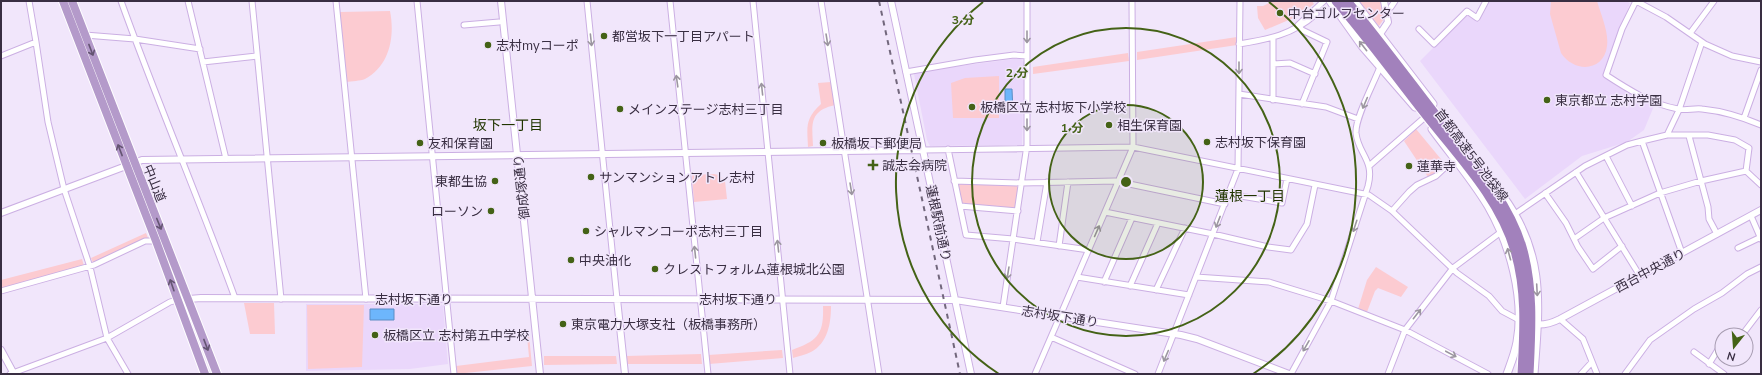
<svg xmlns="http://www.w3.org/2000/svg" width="1762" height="375" viewBox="0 0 1762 375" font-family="'Nunito Sans','Noto Sans JP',sans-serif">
<rect width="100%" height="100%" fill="#f1e6fb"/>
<path fill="#ead7fb" d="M1490,1h136l4,2 -27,74 28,18 23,11 -10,24 -17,12 -45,14 -57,43 -105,-138 45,-45h4l10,6z
M1013,59h8l3,3 -2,83 -92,1 -3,-6 -13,-66 1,-2z
M306,304h135l2,2 5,58 -38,5 -104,2z"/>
<path fill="#fccbd1" d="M1273,1h39l2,3 -16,12 -33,14 -7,-12 -1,-12h6z
M1358,1h24l4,15 -7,10z
M1551,1h46c4,14 12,31 10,45 -3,26 -33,27 -46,7l-11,-39z
M390,11c5,25 0,55 -25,68 -5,2 -13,2 -19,3l-6,-70z
M1237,37v8l-100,15v-8z
M1128,53l1,8 -96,13v-7z
M999,76v42h-46l-2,-35 14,-5z
M831,82l4,23c-26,6 -23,19 -22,41l-5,1c-1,-21 -3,-28 13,-43l-3,-21z
M1416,129l29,35 -10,11 -7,2 -24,-36z
M714,174l5,1 6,6 2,18 -33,3 -2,-27z
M959,183l56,2 3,2 -2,21 -4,2 -51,-6 -4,-18z
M146,233l2,5 -55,25 -2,-5z
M82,259l2,7 -83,22v-8z
M1376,267l32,20 -7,10 -23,-9 -3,3 -8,21 -9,-3 9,-29z
M244,303h30l1,31h-25z
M307,305h57l-2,62 -54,2z
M823,306h8c0,17 -3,37 -20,46 -6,3 -13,4 -18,6l-1,-8c26,-9 32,-16 31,-44z
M529,335l3,31 -76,8v-8l73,-9 -2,-21z
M782,350l1,8 -74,6 -1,-9z
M701,354l1,10h-75l-1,-8z
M544,356h72l1,8 -73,1z"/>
<path fill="#6db6fc" stroke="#5d8dc4" d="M1005,89h7l1,23h-8z
M370,309h24v11h-24z"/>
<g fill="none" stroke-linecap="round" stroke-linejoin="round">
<g stroke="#cbafe3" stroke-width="7">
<path id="minor" d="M29,1l7,41 12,80 16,67 26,78 17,71 21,36
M121,1c36,100 78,198 114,297
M188,1l38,158
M252,1l29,298
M336,1l30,298
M417,1l37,373
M587,1l30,298
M670,1l38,373
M753,1l37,373
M821,1l58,373
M1636,1l-14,28 -16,46c23,15 45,29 72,34 7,2 16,-1 24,0 20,2 40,8 59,16
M1636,1l30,16 39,27 27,12 29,6
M1391,7l4,-6
M464,25l35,-3
M1419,29l15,15 33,-33 10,7 9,-17
M1691,32l23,-31
M85,35l50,4 65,10
M1273,38v62
M1239,44c30,-5 53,-9 77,-30
M1,56l35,-14
M203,62l54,-6
M1273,64l17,-1 25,11
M906,72l69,-12 39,-5 13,1
M1239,94l87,13 32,12
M1302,104l25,-62 -25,-12 -4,-5 26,-24
M1744,118l17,-48
M1667,135l12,-25 23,-68
M1689,136l19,71 1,12 8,15
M1642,141l40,112
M948,149l18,86 47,4 76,11
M923,150l210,-3 236,48 23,16 65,62 32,23 13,15 17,9
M1606,156l26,50
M1369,166l55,-48
M1576,172l64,104
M954,181l68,2 93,-2 110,23
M1545,193l21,30 8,16 30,-21 56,-25 41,-12 45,-10 15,14
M1229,194l53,9 5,-24
M960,206l58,5
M1392,211l17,-19 8,-7 19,-9 18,-17
M1105,212l108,22 55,13 23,3 16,-26 8,-39
M1515,214l70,-48 42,-21 15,-4 25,-6h41l27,5 14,8 -3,23
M1751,216l10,23
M1574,239l4,8 15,22 29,-23
M1037,242l10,-60
M1059,246l9,-64
M1738,248l23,-11
M1077,277l112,18
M1196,277l73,5 62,19 74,29 83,44
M1104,282l28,-64
M1130,286l28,-63
M1156,290l29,-62
M1,291l93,-26 51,-24h11
M1003,307l24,-162v-144
M1560,319l23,20 14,35
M1727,335l1,-1 3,1
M1742,335l19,-25
M1051,337l84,37
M1694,352l30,22
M1709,364l13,-21
M10,374l97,-36 63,-36 7,-2
M1035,374l98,-227 -1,-146
M1158,374l80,-205 2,-168
M1291,374l40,-73 37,-115c7,-26 -10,-32 -12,-53 -1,-15 18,-50 24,-66
M1388,374l17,-44 48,-62 48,-36
M1581,374l11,-12
M1625,374l25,-34 44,-31 28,-16 25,-19 14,-7"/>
</g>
<g stroke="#cbafe3" stroke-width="8">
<path id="tertiary" d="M501,1l39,373
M891,1l80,373
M1380,34l8,-12 -4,-21
M1,213l141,-53 781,-10
M617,299l8,75
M177,300l24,-2 754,2 226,35 16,4 92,35
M1533,324c10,2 19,-1 27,-5l201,-109
M1,350l13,24"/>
</g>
<g stroke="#cbafe3" stroke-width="9">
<path id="secondary" d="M1330,1l32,45 53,61
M1354,1l79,103
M1432,129c19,26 40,50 56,77 22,38 37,92 29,136 -2,11 -6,21 -10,32
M1502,195c44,59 37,110 32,179"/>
</g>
<g stroke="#fff" stroke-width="10">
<path id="trunk" d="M63,1l93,240 49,133
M72,1l145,373"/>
</g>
<use href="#minor" stroke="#fff" stroke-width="5"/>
<use href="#tertiary" stroke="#fff" stroke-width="6"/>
<use href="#secondary" stroke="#fff" stroke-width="7"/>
<use href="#trunk" stroke="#b49aca" stroke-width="8"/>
<path stroke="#72677c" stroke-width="2" stroke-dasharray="5 5" stroke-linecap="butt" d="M879,1l81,373"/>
<g stroke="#fff" stroke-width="11" stroke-linecap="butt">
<path id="motorway-bridge" d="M1336,1c32,37 60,76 90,114 33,42 74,84 89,136 12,40 9,82 7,123
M1347,1c33,40 64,82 95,122 30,38 66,77 80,124 12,41 9,85 7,127"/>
</g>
<use href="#motorway-bridge" stroke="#a281bc" stroke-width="9"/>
</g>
<defs><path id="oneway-shaft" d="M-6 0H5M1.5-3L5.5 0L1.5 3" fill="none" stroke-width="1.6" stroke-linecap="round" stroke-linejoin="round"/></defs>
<g stroke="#9c96a0">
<use href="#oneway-shaft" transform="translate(1027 37) rotate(90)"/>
<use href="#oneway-shaft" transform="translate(591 40) rotate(84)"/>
<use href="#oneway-shaft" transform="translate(827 40) rotate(81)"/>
<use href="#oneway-shaft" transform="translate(1363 46) rotate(-128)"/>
<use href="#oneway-shaft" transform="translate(1239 68) rotate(90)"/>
<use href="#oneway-shaft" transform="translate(677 81) rotate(-98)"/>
<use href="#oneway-shaft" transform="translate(762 89) rotate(-96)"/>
<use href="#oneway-shaft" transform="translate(1365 103) rotate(113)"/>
<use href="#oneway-shaft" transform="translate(1027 125) rotate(90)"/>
<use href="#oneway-shaft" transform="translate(851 189) rotate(81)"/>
<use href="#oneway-shaft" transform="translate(1218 222) rotate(111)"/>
<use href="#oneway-shaft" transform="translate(1355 226) rotate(108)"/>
<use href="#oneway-shaft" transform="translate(1097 231) rotate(-66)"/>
<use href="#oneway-shaft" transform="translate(778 246) rotate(-96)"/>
<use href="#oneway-shaft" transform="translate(695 252) rotate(-96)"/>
<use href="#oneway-shaft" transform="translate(1509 254) rotate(-105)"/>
<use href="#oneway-shaft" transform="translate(1008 273) rotate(99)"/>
<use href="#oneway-shaft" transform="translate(1537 290) rotate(87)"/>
<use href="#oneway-shaft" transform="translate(1417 314) rotate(-52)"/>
<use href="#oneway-shaft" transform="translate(1306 346) rotate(120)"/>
<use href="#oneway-shaft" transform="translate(1451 354) rotate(28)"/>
<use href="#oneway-shaft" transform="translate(1166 356) rotate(113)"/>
</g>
<g stroke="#645472">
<use href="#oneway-shaft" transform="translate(91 50) rotate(69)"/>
<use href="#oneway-shaft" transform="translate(120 150) rotate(-111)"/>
<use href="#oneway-shaft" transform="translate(159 224) rotate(68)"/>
<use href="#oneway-shaft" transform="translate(172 285) rotate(-109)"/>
<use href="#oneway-shaft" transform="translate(206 345) rotate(69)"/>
</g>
<circle cx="1126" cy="182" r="77" fill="#446216" fill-opacity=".12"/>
<g fill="none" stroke="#446216" stroke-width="2">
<circle cx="1126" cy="182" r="77"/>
<circle cx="1126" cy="182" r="154"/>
<path d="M999 374A230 230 0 0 1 983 2M1269 2A230 230 0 0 1 1253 374"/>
</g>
<g fill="#446216" stroke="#f1e6fb" stroke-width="1.5">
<circle cx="1280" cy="13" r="4"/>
<circle cx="604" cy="36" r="4"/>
<circle cx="488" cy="45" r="4"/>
<circle cx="1547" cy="100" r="4"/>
<circle cx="972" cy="107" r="4"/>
<circle cx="620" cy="109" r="4"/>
<circle cx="1109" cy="125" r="4"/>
<circle cx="1207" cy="142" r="4"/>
<circle cx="420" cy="143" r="4"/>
<circle cx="823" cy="143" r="4"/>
<path d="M871 159h4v4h4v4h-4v4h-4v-4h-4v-4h4z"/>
<circle cx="1409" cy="166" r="4"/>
<circle cx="591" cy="177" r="4"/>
<circle cx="495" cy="181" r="4"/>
<circle cx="491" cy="211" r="4"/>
<circle cx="586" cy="231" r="4"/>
<circle cx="571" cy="260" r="4"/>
<circle cx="655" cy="269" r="4"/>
<circle cx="563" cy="324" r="4"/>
<circle cx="375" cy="335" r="4"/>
</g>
<g text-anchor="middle" stroke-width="3" stroke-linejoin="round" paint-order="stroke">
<g font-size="13" fill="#392e42" stroke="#f1e6fb" text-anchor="start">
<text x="1288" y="18">中台ゴルフセンター</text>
<text x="612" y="41">都営坂下一丁目アパート</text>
<text x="496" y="50">志村myコーポ</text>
<text x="1555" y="105">東京都立 志村学園</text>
<text x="980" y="112">板橋区立 志村坂下小学校</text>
<text x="628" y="114">メインステージ志村三丁目</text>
<text x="1117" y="130">相生保育園</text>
<text x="1215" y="147">志村坂下保育園</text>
<text x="428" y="148">友和保育園</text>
<text x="831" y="148">板橋坂下郵便局</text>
<text x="882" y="170">誠志会病院</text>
<text x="1417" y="171">蓮華寺</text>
<text x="599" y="182">サンマンションアトレ志村</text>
<text x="487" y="186" text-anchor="end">東都生協</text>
<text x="483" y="216" text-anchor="end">ローソン</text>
<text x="594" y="236">シャルマンコーポ志村三丁目</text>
<text x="579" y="265">中央油化</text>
<text x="663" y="274">クレストフォルム蓮根城北公園</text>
<text x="571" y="329">東京電力大塚支社（板橋事務所）</text>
<text x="383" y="340">板橋区立 志村第五中学校</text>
</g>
<g font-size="13" fill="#392e42" stroke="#f1e6fb">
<text transform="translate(1472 155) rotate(53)" y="5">首都高速5号池袋線</text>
<text transform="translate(155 183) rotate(68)" y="5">中山道</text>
<text transform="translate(521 187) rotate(-96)" y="5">御成塚通り</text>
<text transform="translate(939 223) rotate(78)" y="5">蓮根駅前通り</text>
<text transform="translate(1650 270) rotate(-28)" y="5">西台中央通り</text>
<text x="414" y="304">志村坂下通り</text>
<text x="738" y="304">志村坂下通り</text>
<text transform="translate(1060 316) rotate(9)" y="5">志村坂下通り</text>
</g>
<g font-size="14" fill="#213500" stroke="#f1e6fb">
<text x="508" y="130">坂下一丁目</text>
<text x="1250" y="201">蓮根一丁目</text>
</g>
</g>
<circle cx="1126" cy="182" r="6" fill="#446216" stroke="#f1e6fb" stroke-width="2"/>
<g font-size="12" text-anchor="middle" font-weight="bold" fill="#446216" stroke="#f1e6fb" stroke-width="3" stroke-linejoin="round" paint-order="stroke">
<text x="963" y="24">3 分</text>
<text x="1017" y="77">2 分</text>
<text x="1072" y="132">1 分</text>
</g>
<rect width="1762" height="375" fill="none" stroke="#392e42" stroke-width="4"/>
<g transform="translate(1734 347) rotate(197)"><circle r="19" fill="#f1e6fb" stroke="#a79cb1"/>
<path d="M0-3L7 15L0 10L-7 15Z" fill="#446216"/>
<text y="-6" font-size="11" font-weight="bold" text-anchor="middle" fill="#392e42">N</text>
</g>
</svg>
